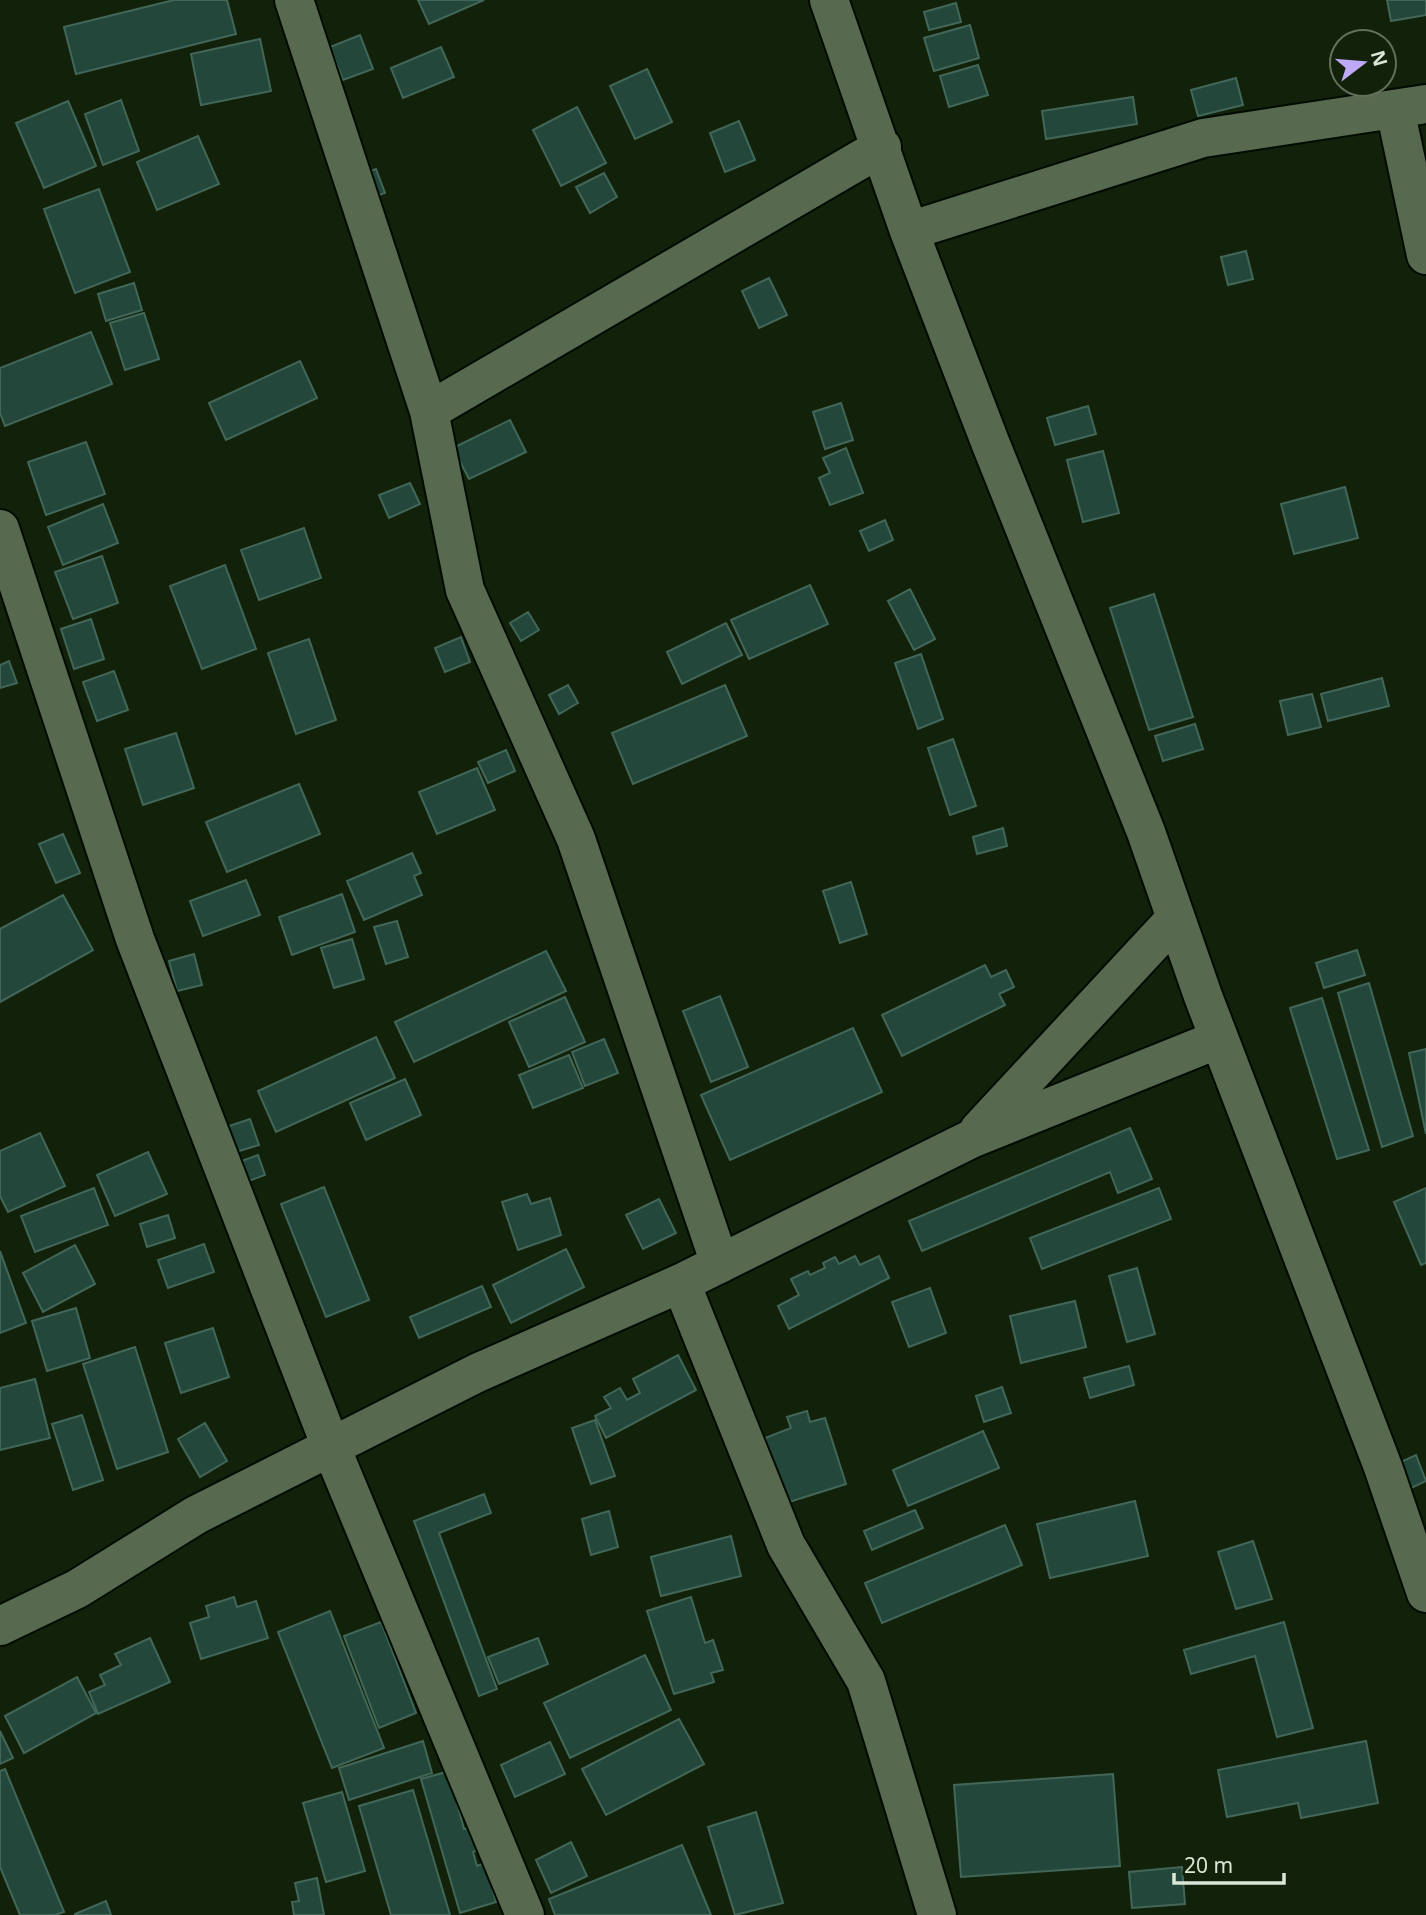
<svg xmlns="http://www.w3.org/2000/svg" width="1426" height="1915" viewBox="0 0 1426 1915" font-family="'Noto Sans',sans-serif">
<rect width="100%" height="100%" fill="#12220a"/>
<path fill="#23473a" stroke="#426759" stroke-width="2" d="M174,0h53l9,34 -160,40 -12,-47z
M418,0h66l-55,24z
M1387,0h39v15l-35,6z
M956,3l5,19 -32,8 -5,-18z
M970,25l9,33 -45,13 -10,-33z
M360,35l13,34 -30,11 -13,-33z
M260,39l11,52 -70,14 -10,-51z
M441,47l13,30 -51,21 -12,-30z
M978,65l10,30 -39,12 -9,-31z
M647,69l25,53 -37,17 -25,-53z
M1236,78l7,27 -45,11 -7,-26z
M1133,97l4,27 -91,15 -4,-28z
M121,100l18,51 -36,14 -18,-51z
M68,101l28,65 -52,22 -28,-65z
M577,107l29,56 -45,23 -28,-56z
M739,121l16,39 -30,12 -15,-39z
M198,136l21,48 -62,26 -20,-48z
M376,169l9,24 -20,7 -9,-24z
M604,173l13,24 -27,16 -14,-26z
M99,189l31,83 -55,21 -31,-84z
M1246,251l7,28 -25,6 -7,-28z
M769,278l18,37 -28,13 -17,-37z
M134,283l8,27 -36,11 -8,-27z
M144,313l15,46 -34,11 -15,-47z
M91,332l21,52 -107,42 -5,-13v-45z
M300,361l17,37 -91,42 -17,-37z
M841,403l12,37 -28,9 -12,-37z
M1088,406l8,28 -41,11 -8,-27z
M510,420l16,32 -57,27 -16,-31z
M86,442l19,52 -59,21 -18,-53z
M846,448l17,45 -33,12 -11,-27 11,-5 -7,-15z
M1103,451l16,62 -36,9 -16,-62z
M410,483l10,21 -31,14 -10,-23z
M1345,487l13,51 -64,16 -13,-50z
M103,504l15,39 -55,22 -15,-38z
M885,520l8,20 -24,11 -9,-20z
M304,528l17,50 -62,22 -18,-50z
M102,556l16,47 -45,16 -18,-47z
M225,565l31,84 -54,20 -32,-83z
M810,585l18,39 -79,35 -18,-39z
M910,589l25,50 -21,11 -26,-49z
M1154,594l39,123 -44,13 -39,-122z
M528,612l11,18 -18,11 -11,-18z
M91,619l13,40 -30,10 -13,-40z
M726,623l16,32 -60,29 -15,-32z
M461,637l9,25 -25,10 -10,-24z
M309,639l27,81 -40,14 -28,-81z
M921,654l22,65 -25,10 -23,-66z
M9,661l8,22 -17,5v-23z
M114,671l14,39 -31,11 -14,-39z
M1382,678l7,28 -61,15 -7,-27z
M568,685l10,18 -19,11 -10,-19z
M725,685l22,51 -114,48 -21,-51z
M1312,694l9,33 -33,8 -8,-34z
M1195,724l8,25 -40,12 -8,-25z
M176,733l18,55 -51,17 -18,-56z
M953,739l23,67 -26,9 -22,-67z
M506,750l9,21 -27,12 -10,-21z
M477,768l18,42 -58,24 -18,-42z
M299,784l21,50 -93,38 -21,-50z
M1003,828l4,18 -30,8 -4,-17z
M63,834l17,39 -24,10 -17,-39z
M412,853l9,20 -7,3 8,19 -58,25 -17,-39z
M246,880l14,35 -57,21 -13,-35z
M851,882l16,52 -27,9 -17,-52z
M342,894l13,38 -63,23 -13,-38z
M63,895l30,55 -93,52v-73z
M397,921l11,36 -22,7 -12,-37z
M352,939l12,40 -30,9 -13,-40z
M1357,950l8,25 -41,13 -8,-25z
M546,951l20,40 -152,71 -19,-40z
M194,954l8,31 -25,6 -8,-30z
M985,965l6,12 15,-7 8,17 -15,7 6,11 -103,51 -20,-41z
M1369,983l44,153 -31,11 -44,-154z
M720,996l28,71 -37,15 -28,-71z
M565,997l20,45 -56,25 -20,-45z
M1322,998l47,152 -32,9 -47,-151z
M853,1028l29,64 -152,68 -29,-65z
M376,1037l19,41 -119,54 -18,-41z
M604,1039l14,34 -33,13 -13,-34z
M1426,1049v85l-17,-81z
M569,1055l14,33 -50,20 -14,-33z
M405,1079l16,36 -55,25 -16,-37z
M250,1119l9,26 -33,10 -9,-25z
M1130,1128l22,51 -34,14 -8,-21 -188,79 -13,-30z
M40,1133l25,53 -57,26 -8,-16v-45z
M148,1152l19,42 -52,22 -18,-41z
M258,1155l7,20 -25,9 -7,-20z
M324,1187l45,113 -43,17 -45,-113z
M94,1188l14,37 -73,27 -14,-36z
M1159,1188l12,31 -129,50 -12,-31z
M1426,1188v75l-5,2 -27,-63z
M527,1194l4,10 19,-6 11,37 -43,15 -16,-48z
M659,1199l17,34 -33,16 -17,-34z
M168,1215l7,23 -28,9 -7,-23z
M204,1244l10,28 -46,16 -10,-28z
M75,1245l20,39 -52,28 -20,-39z
M566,1249l18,38 -73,36 -18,-38z
M0,1251l26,72 -26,10z
M855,1256l5,9 19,-9 10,22 -100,51 -11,-23 21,-11 -8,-16 17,-8 2,4 15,-7 -2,-5 12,-6 4,7z
M1137,1268l18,66 -28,8 -18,-66z
M482,1286l9,21 -72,31 -9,-21z
M930,1288l16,45 -37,14 -17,-45z
M1075,1301l11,46 -65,16 -11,-47z
M76,1308l14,50 -43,13 -15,-50z
M213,1328l16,49 -48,16 -16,-50z
M135,1347l33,105 -51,17 -34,-105z
M678,1355l18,35 -90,48 -11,-22 16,-8 -7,-11 16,-9 7,12 13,-7 -7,-14z
M1129,1366l5,19 -44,13 -6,-20z
M35,1379l15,59 -50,12v-62z
M1002,1387l9,26 -27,9 -8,-26z
M807,1411l3,11 15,-4 21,66 -60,19 -21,-65 26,-10 -4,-11z
M82,1415l21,65 -30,10 -21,-66z
M595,1420l20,56 -24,8 -19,-56z
M205,1423l22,38 -27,16 -22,-38z
M983,1431l16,37 -91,38 -15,-36z
M1416,1455l10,26 -23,11 -11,-26z
M484,1494l7,19 -52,20 58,156 -18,7 -65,-175z
M1135,1501l13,55 -98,22 -13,-54z
M915,1510l8,18 -51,22 -8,-19z
M609,1511l9,36 -27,8 -9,-36z
M1005,1525l17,40 -140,58 -17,-40z
M731,1536l10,40 -80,20 -10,-39z
M1253,1541l19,58 -36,10 -18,-57z
M234,1597l3,10 19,-6 12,37 -67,21 -11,-36 19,-6 -3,-11z
M691,1597l14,46 8,-3 10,30 -12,3 3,9 -40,12 -27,-83z
M330,1611l54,137 -52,20 -54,-136z
M381,1622l35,91 -37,15 -35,-92z
M1284,1622l29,106 -36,9 -22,-81 -64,18 -7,-24z
M150,1638l20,44 -72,32 -9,-22 16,-7 -5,-10 21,-10 -6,-11z
M538,1638l10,26 -49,20 -11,-27z
M645,1655l26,55 -101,48 -26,-55z
M77,1677l19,36 -72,40 -19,-37z
M679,1719l25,45 -98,51 -24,-46z
M0,1731l13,27 -13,6z
M423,1741l9,32 -83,27 -10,-32z
M1366,1741l12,62 -77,15 -3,-15 -71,14 -9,-47z
M550,1742l15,32 -50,23 -14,-32z
M5,1769l59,143 -9,3h-35l-20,-48v-96z
M446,1772l19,21 -10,3 9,33 11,-3 7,22 -9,4 4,14 8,-3 11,39 -36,11 -39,-134z
M1113,1774l7,92 -159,11 -7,-92z
M413,1790l37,125h-59l-32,-109z
M342,1792l23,79 -39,11 -23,-79z
M756,1812l27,91 -48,12 -27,-88z
M571,1842l16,34 -36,17 -15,-33z
M682,1845l29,70h-156l-6,-16z
M1182,1867l3,37 -53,4 -3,-36z
M317,1878l7,37h-30l-2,-13 7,-1 -4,-18z
M106,1901l5,14h-36v-1z"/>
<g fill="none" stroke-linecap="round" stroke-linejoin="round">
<g stroke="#010b00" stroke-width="42">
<path id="minor" d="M294,0l135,411 36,179 111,249 144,425
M829,0l80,231 81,211 156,390 57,164 180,471 43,126
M1395,109l31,146
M909,231l294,-93 223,-34
M429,411l453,-264
M0,529l135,410 196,508 194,468
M979,1130l197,-212
M681,1283l105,262 80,136 71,234
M0,1626l77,-37 119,-74 281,-142 204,-90 290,-144 248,-100"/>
</g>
<use href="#minor" stroke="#576a4f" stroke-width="38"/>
</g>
<g transform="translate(1363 63) rotate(74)"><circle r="33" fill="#12220a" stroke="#62705c" stroke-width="2"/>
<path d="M0-5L12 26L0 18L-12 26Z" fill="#bda9f5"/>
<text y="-10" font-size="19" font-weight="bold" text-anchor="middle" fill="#dbe6d6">N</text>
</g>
<path d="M1174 1873v10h110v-10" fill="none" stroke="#dbe6d6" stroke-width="3.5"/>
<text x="1184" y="1873" font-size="21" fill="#dbe6d6" stroke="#12220a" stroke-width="5" paint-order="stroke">20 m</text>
</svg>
